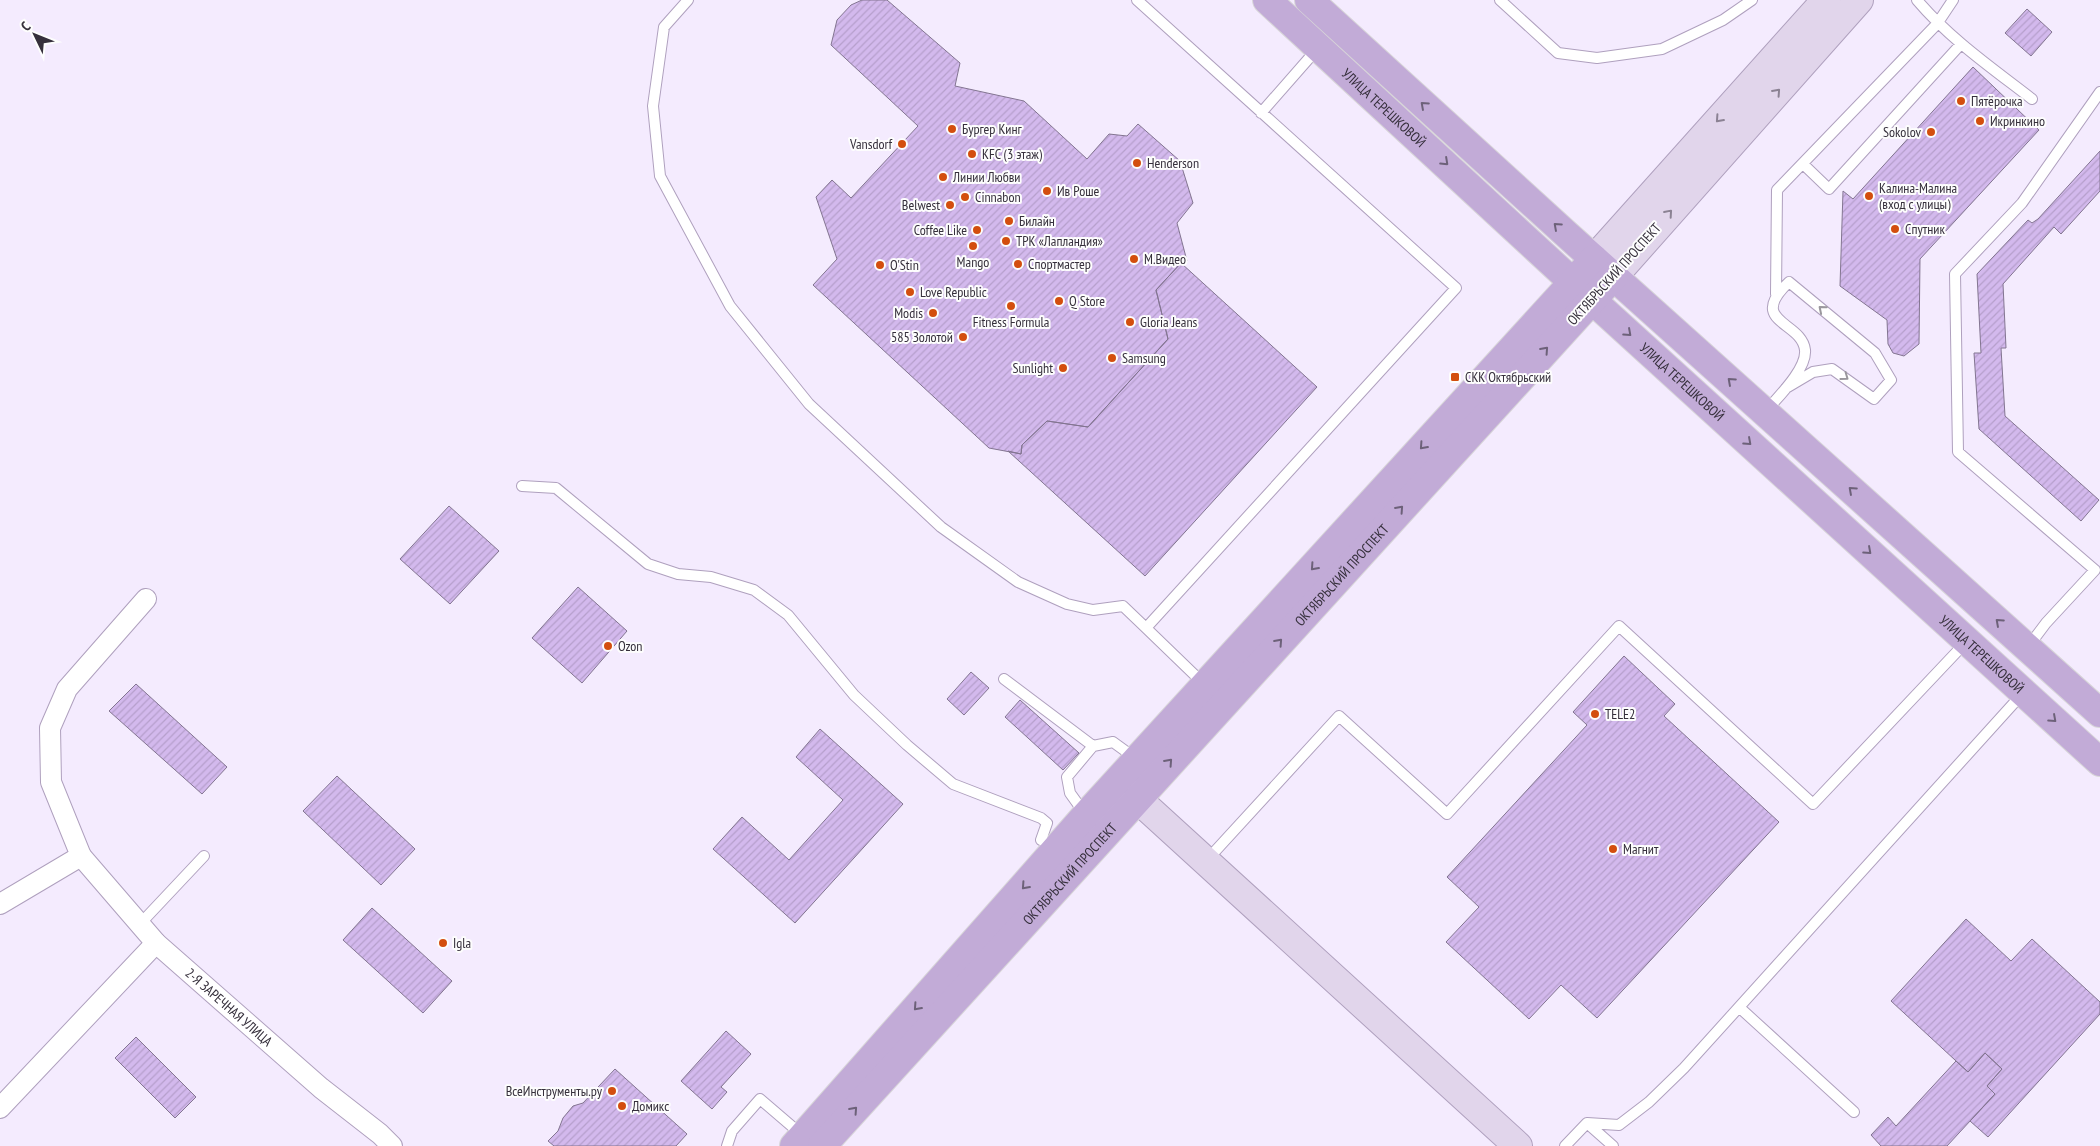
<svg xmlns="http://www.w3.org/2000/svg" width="2100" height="1146" viewBox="0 0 2100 1146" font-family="'PT Sans Narrow',sans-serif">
<defs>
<pattern id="building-hatch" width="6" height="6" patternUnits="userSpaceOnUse" patternTransform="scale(1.25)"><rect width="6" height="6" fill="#d3b9ed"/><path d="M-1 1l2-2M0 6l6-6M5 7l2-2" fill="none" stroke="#b69fcc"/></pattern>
</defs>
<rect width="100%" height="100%" fill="#f4ebfe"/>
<path fill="url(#building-hatch)" stroke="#837591" d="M862,0h25l73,63 -5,23 69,15 63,58 22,-25 18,2 11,-12 42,37 13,42 -16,20 10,38 -6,2 -25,27 12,49 -80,88 -41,-6 -25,24 -1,9 -32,-6 -176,-163 24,-26 -21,-62 16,-17 19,18 67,-72 -87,-81 6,-25 14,-15z
M2027,9l25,23 -21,24 -26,-23z
M1973,67l66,63 -119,129 -1,85 -15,12 -11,-3 -5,-9 -1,-24 -47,-34 3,-95 10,8z
M2100,151v40l-39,43 -7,-7 -51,57 3,64h-5l4,68 94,84 -18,21 -102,-92 -5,-76h7l-4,-79 51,-54 4,3 6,-4z
M1181,263l136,124 -172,189 -137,-125 13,3 1,-9 25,-24 41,6 80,-88 -12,-49z
M449,506l50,45 -49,53 -50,-45z
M578,587l49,44 -45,52 -50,-45z
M1624,656l51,48 -11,12 115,106 -182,196 -36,-33 -32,34 -83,-77 33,-35 -32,-30 140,-152 -14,-13z
M971,672l18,16 -25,27 -17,-16z
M136,684l91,83 -25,27 -93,-83z
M1020,700l59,53 -16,17 -58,-53z
M820,729l83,75 -108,119 -82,-74 29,-32 47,43 54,-60 -47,-43z
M337,776l78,73 -34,36 -78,-74z
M372,908l80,73 -29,32 -80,-73z
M1966,919l45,42 21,-22 68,63v12l-112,123 -18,-16 25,-27 -8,-8 15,-17 -17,-16 -17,19 -77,-71z
M726,1031l25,23 -30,33 6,5 -15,17 -31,-28z
M136,1037l60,60 -21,21 -60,-60z
M1985,1053l17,16 -15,17 8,8 -48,52h-66l-10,-11 17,-18 8,9 60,-65 12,11z
M615,1069l72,65 -11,12h-122l-6,-5 10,-10 5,-13 10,-12 10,-3z"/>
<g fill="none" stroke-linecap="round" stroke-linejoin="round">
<g stroke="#afa0be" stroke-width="12">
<path id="lane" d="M688,0l-24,27 -11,79 7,70 70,130 79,98 132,123 77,55 49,22 26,6 30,-4 23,22 310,-340 -319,-288
M1500,0l58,53 39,5 65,-9 61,-29 29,-20
M1917,0c33,39 75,68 115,99
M1261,113l57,-65
M1803,164l26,25 132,-145
M1776,294l1,-104 160,-166 16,-24
M1766,411c12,-14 41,-42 39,-61 -3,-29 -59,-27 -16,-68l86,71 16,27 -17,19 -42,-30 -19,3 -27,16
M522,486l34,2 92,76 30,10 33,3 43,13 34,25 66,80 53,50 46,39 88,34 6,5 -6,17
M1146,628l59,57
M2028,647l18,-24 49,-53 -137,-118 -3,-178 67,-71 78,-111
M1004,679l89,67
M1085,814l-15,-21 -3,-16 26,-31 20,-4 22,16
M1207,860l132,-144 108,98 172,-188 194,178 154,-163
M140,924l64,-68
M1740,1008l114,104
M1587,1123l32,2 30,-23 35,-34 339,-375
M727,1146l5,-15 28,-32 42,36
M1565,1146l22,-23 26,23"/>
</g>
<g stroke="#afa0be" stroke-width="22">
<g id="street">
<path id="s1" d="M81,856l75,87 165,145 59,46 12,12"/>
<path d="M0,904l81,-48 -30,-74 -1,-54 17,-39 79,-90"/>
<path d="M0,1108l156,-165"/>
</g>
</g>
<g stroke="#afa0be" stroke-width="30">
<path id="secondary" d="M1594,259l232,-259
M1614,276l245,-276
M1120,783l398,363"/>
</g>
<g stroke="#d7d5d8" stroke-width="30">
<g id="primary">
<path id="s2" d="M1267,0l325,300 508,462"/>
<path d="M1309,0l256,233 535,480"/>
<path d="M794,1146l292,-331 508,-556"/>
<path id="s3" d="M822,1146l792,-870"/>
</g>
</g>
<use href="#lane" stroke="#fff" stroke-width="10"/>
<use href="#street" stroke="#fff" stroke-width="20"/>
<use href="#secondary" stroke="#e1d5eb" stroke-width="28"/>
<use href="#primary" stroke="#c2abd7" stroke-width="28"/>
</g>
<defs><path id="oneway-chevron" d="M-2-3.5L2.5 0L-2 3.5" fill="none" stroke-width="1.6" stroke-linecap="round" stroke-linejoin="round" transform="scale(1.25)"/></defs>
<g stroke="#8b8293">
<use href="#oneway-chevron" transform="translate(1777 92) rotate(-48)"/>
<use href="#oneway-chevron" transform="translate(1719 119) rotate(132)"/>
<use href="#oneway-chevron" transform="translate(1669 213) rotate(-49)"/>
</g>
<g stroke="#6d6179">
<use href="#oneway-chevron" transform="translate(1424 105) rotate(-138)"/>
<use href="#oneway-chevron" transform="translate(1445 162) rotate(43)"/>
<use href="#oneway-chevron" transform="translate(1557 226) rotate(-138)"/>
<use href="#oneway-chevron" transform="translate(1628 333) rotate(42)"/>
<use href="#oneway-chevron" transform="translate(1545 350) rotate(-48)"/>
<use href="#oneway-chevron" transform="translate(1731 381) rotate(-138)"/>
<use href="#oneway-chevron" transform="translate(1748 442) rotate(42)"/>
<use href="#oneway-chevron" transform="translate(1423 446) rotate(132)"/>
<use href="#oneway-chevron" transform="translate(1852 490) rotate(-138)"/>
<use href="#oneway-chevron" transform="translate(1400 509) rotate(-48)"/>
<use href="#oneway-chevron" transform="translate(1868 551) rotate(42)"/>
<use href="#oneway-chevron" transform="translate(1314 567) rotate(132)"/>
<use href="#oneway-chevron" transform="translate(1999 622) rotate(-138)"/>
<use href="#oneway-chevron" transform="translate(1279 642) rotate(-48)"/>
<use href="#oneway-chevron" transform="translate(2053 719) rotate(42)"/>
<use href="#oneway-chevron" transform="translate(1169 762) rotate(-48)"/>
<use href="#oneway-chevron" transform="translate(1025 886) rotate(132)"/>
<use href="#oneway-chevron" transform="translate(917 1007) rotate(132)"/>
<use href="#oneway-chevron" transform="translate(854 1110) rotate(-48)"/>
</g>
<g stroke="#9a979d">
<use href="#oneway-chevron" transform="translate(1822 309) rotate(-140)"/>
<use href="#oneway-chevron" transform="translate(1845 377) rotate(36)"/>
</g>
<g fill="#d34e0e" stroke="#fdfdfd" stroke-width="2">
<circle cx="1961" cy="101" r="5"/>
<circle cx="1980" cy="121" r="5"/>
<circle cx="952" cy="129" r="5"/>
<circle cx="1931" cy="132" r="5"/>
<circle cx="902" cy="144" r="5"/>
<circle cx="972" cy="154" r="5"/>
<circle cx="1137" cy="163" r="5"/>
<circle cx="943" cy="177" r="5"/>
<circle cx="1047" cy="191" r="5"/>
<circle cx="1869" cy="196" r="5"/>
<circle cx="965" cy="197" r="5"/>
<circle cx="950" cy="205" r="5"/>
<circle cx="1009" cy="221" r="5"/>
<circle cx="1895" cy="229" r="5"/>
<circle cx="977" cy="230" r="5"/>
<circle cx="1006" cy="241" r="5"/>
<circle cx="973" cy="246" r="5"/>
<circle cx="1134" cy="259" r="5"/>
<circle cx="1018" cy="264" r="5"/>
<circle cx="880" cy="265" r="5"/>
<circle cx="910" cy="292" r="5"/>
<circle cx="1059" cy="301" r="5"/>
<circle cx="1011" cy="306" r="5"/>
<circle cx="933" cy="313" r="5"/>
<circle cx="1130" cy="322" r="5"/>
<circle cx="963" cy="337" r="5"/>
<circle cx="1112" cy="358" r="5"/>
<circle cx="1063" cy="368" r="5"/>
<rect x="1450" y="372" width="10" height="10" rx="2.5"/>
<circle cx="608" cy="646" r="5"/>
<circle cx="1595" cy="714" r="5"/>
<circle cx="1613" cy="849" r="5"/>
<circle cx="443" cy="943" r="5"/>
<circle cx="612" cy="1091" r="5"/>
<circle cx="622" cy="1106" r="5"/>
</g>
<g text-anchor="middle" stroke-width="4" stroke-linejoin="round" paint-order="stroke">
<g font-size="14" fill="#352f3b" stroke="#fdfdfd" text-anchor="start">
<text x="1971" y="106">Пятёрочка</text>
<text x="1990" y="126">Икринкино</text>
<text x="962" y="134">Бургер Кинг</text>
<text x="1921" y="137" text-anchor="end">Sokolov</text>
<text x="892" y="149" text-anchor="end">Vansdorf</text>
<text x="982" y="159">KFC (3 этаж)</text>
<text x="1147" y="168">Henderson</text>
<text x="953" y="182">Линии Любви</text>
<text x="1879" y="193">Калина-Малина<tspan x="1879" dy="16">(вход с улицы)</tspan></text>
<text x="1057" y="196">Ив Роше</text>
<text x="975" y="202">Cinnabon</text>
<text x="940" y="210" text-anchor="end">Belwest</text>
<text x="1019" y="226">Билайн</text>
<text x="1905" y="234">Спутник</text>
<text x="967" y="235" text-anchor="end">Coffee Like</text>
<text x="1016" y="246">ТРК «Лапландия»</text>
<text x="1144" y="264">М.Видео</text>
<text x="973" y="267" text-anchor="middle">Mango</text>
<text x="1028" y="269">Спортмастер</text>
<text x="890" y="270">O'Stin</text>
<text x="920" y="297">Love Republic</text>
<text x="1069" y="306">Q Store</text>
<text x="923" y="318" text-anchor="end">Modis</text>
<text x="1011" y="327" text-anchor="middle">Fitness Formula</text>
<text x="1140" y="327">Gloria Jeans</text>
<text x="953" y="342" text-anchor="end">585 Золотой</text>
<text x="1122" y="363">Samsung</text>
<text x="1053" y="373" text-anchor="end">Sunlight</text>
<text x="1465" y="382">СКК Октябрьский</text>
<text x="618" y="651">Ozon</text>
<text x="1605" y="719">TELE2</text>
<text x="1623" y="854">Магнит</text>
<text x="453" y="948">Igla</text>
<text x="602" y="1096" text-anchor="end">ВсеИнструменты.ру</text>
<text x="632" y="1111">Домикс</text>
</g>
<g font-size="14" fill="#352f3b" stroke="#fdfdfd">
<text dy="5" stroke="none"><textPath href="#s2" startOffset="159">УЛИЦА ТЕРЕШКОВОЙ</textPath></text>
<text transform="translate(1614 274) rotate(-48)" y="5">ОКТЯБРЬСКИЙ ПРОСПЕКТ</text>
<text dy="5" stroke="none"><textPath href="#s2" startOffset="564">УЛИЦА ТЕРЕШКОВОЙ</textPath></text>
<text dy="5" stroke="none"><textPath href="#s3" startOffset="772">ОКТЯБРЬСКИЙ ПРОСПЕКТ</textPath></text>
<text dy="5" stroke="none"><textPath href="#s2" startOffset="969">УЛИЦА ТЕРЕШКОВОЙ</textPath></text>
<text dy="5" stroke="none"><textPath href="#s3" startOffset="368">ОКТЯБРЬСКИЙ ПРОСПЕКТ</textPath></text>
<text dy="5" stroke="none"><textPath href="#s1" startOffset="212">2-Я ЗАРЕЧНАЯ УЛИЦА</textPath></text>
</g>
</g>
<g transform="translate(35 35) rotate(313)" stroke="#fdfdfd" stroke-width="4" paint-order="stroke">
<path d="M0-4L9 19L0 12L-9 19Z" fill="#352f3b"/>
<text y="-8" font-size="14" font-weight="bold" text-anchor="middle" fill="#352f3b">С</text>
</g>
</svg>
